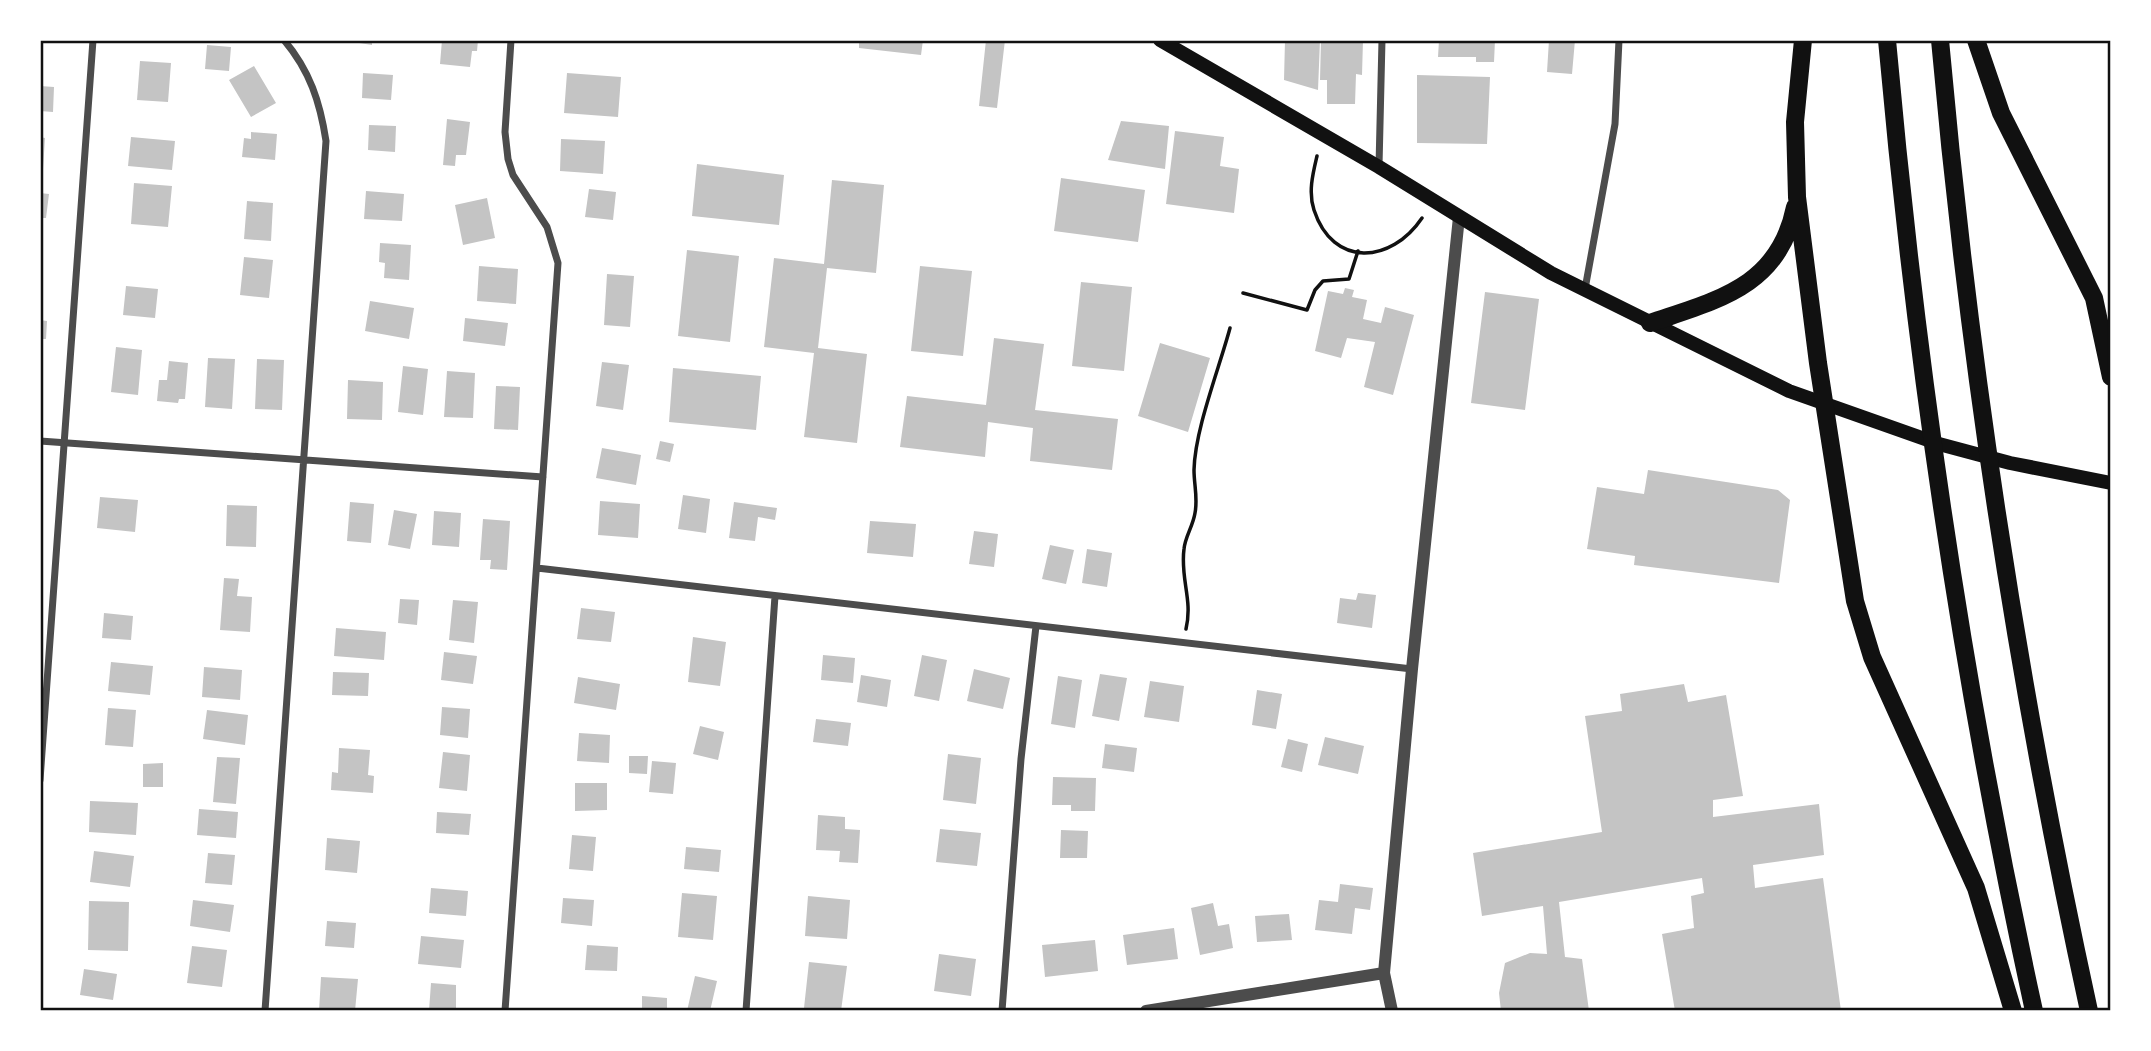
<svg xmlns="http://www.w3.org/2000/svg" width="2151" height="1051" viewBox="0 0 2151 1051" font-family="'DejaVu Sans',sans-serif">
<rect width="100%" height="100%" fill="#fff"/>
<path fill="#c4c4c4" d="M340,40h32v5z
M442,40h36l-1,11h-5l-2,16 -30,-3z
M859,40h64l-2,15 -62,-7z
M986,40h19l-8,68 -18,-2z
M1285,40h35l-2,50 -34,-10z
M1321,40h42l-1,35 -6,-1 -1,30h-28v-24h-7z
M1439,40h56l-1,22h-18v-5h-38z
M1549,40h26l-3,34 -25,-2z
M207,45l24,2 -2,24 -24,-2z
M140,61l31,2 -3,39 -31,-2z
M254,66l22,37 -25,14 -22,-37z
M363,73l30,2 -2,25 -29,-2z
M567,73l54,4 -3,40 -54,-4z
M1417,75l73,2 -3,67 -70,-1z
M40,86l14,1 -1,25 -13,-1z
M447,119l23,3 -4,33h-10l-1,11 -12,-1z
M1121,121l48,5 -4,43 -57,-9z
M369,125l27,1 -1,26 -27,-2z
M1175,131l49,6 -4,29 19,3 -5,44 -68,-9z
M251,132l26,2 -2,26 -33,-3 2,-19 7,1z
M40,137l5,1 -2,31h-3z
M131,137l44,4 -3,29 -44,-4z
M561,139l44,2 -2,33 -43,-3z
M697,164l87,11 -5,50 -87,-9z
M1061,178l84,12 -7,52 -84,-11z
M832,180l52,5 -8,88 -49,-5 -9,80 49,6 -10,89 -53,-6 10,-84 -50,-6 10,-89 50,6z
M134,183l38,3 -4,41 -37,-3z
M589,189l27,3 -3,28 -28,-3z
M366,191l38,3 -2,27 -38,-2z
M40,193l9,1 -3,24h-6z
M487,198l8,40 -32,7 -8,-40z
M247,201l26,2 -2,38 -27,-2z
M380,243l31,2 -2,35 -25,-2 1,-15 -6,-1z
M687,250l52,6 -9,86 -52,-6z
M244,257l29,3 -4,38 -29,-3z
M479,266l39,3 -2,35 -39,-3z
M920,266l52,5 -9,85 -52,-5z
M607,274l27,2 -4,51 -26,-2z
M1081,282l51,5 -8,84 -52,-5z
M126,286l32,3 -3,29 -32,-3z
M1345,288l9,2 -2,7 15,3 -4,19 18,4 4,-16 29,8 -21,80 -29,-8 11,-45 -28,-4 -6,20 -26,-7 13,-60 15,3z
M1485,292l54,7 -14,111 -54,-7z
M370,301l44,7 -5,31 -44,-8z
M465,318l43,5 -3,23 -42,-5z
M40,320l7,1 -1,18h-6z
M994,338l50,6 -9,66 83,9 -6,51 -82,-9 3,-33 -45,-6 -3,35 -85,-10 7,-51 79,9z
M1160,343l50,15 -22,74 -50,-16z
M116,347l26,3 -4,45 -27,-3z
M208,358l27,1 -3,50 -27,-2z
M257,359l27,1 -2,50 -27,-1z
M169,361l19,2 -3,36h-6l-1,4 -21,-2 2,-21h8z
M602,362l27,3 -6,45 -27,-4z
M403,366l25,3 -5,46 -25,-3z
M673,368l88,8 -5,54 -87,-8z
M447,371l28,2 -2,45 -29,-1z
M348,380l35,2 -1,38 -35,-1z
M496,386l24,1 -2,43 -24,-1z
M660,441l14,3 -4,18 -14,-3z
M602,448l39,7 -5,30 -40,-7z
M1648,470l130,20 12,10 -11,83 -145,-18 1,-9 -48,-7 10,-62 47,7z
M683,495l27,4 -4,34 -28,-4z
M100,497l38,3 -3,32 -38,-4z
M600,501l40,3 -2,34 -40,-3z
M350,502l24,2 -3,39 -24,-2z
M734,502l43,6 -2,12 -17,-3 -3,24 -26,-3z
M227,505l30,1 -1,41 -30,-1z
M394,510l23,4 -7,35 -22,-4z
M434,511l27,2 -2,34 -27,-2z
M483,519l27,2 -3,49 -17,-1 1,-9h-11z
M870,521l46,3 -3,33 -46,-4z
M974,531l24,3 -4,33 -25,-3z
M1050,545l24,5 -8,34 -24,-5z
M1087,549l25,4 -5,34 -25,-4z
M224,578l15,1 -2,17 15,1 -2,35 -30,-2z
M1358,593l18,2 -4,33 -35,-5 3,-25 16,2z
M400,599l19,1 -2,25 -19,-2z
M453,600l25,2 -4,41 -25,-3z
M581,608l34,4 -4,30 -34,-3z
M104,613l29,3 -2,24 -29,-2z
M336,628l50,4 -2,28 -50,-4z
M693,637l33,5 -6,44 -32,-4z
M444,652l33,4 -4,28 -32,-4z
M823,655l32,3 -2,25 -32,-3z
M922,655l25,5 -8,41 -25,-5z
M111,662l42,4 -3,29 -42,-4z
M204,667l38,3 -2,30 -38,-3z
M974,669l36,9 -7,31 -36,-8z
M333,672l36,1 -1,23 -36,-1z
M1100,674l27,4 -8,43 -27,-5z
M861,675l30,5 -4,27 -30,-5z
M1058,676l24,4 -7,48 -24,-4z
M578,677l42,7 -4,26 -42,-7z
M1150,681l34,5 -5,36 -35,-5z
M1684,684l4,18 38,-7 17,101 -30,4v17l106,-13 5,51 -71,10 2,23 68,-10 18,133h-166l-13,-77 32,-6 -3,-32 13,-3 -2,-15 -143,24 6,55 17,2 7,52h-88l-2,-18 6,-30 25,-10 17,1 -4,-48 -61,10 -9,-63 129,-21 -17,-116 37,-5 -2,-17z
M1257,690l25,4 -6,35 -24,-4z
M442,707l28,2 -2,29 -28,-3z
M108,708l28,2 -3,37 -28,-2z
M207,710l41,5 -3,30 -42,-6z
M816,719l35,4 -3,23 -35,-4z
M700,726l24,6 -6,28 -25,-6z
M579,733l31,2 -1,28 -32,-2z
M1325,737l39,9 -6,28 -40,-9z
M1288,739l20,5 -6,28 -21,-5z
M1105,744l32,4 -3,24 -32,-4z
M339,748l31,2 -2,25 6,1 -1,17 -42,-3 1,-18 6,1z
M443,752l27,3 -3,36 -28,-3z
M948,754l33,4 -5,46 -33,-4z
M629,756h19l-1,18 -18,-1z
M217,757l23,1 -4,46 -23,-2z
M652,761l24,2 -3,31 -24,-2z
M163,763v24h-20v-23z
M1053,777l43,1 -1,33h-24v-6h-19z
M575,783h32v27l-32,1z
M90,801l48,2 -2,32 -47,-3z
M199,809l39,3 -2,26 -39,-3z
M437,812l34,2 -2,21 -33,-2z
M818,815l27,2v12l15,1 -2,33 -19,-1 1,-11 -24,-1z
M940,829l41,4 -4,33 -41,-4z
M1061,830l27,1 -1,27h-27z
M572,835l24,2 -3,34 -24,-2z
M327,838l33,3 -3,32 -32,-3z
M686,847l35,3 -2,22 -35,-3z
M94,851l40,5 -4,31 -40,-5z
M208,853l27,2 -3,30 -27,-2z
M1340,884l33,4 -3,22 -15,-2 -3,26 -37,-4 4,-30 19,2z
M431,888l37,3 -2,25 -37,-3z
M682,893l35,3 -4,44 -35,-3z
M808,896l42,4 -3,39 -42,-3z
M563,898l31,2 -2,26 -31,-3z
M193,900l41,5 -4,27 -40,-6z
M89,901l40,1 -1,49 -40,-1z
M1213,903l5,23 11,-2 4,24 -33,7 -9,-47z
M1289,914l3,26 -35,2 -2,-26z
M327,921l29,2 -2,25 -29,-2z
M1174,928l4,31 -51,6 -4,-30z
M421,936l43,4 -3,28 -43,-4z
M1095,940l3,31 -53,6 -3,-32z
M587,945l31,2 -1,24 -32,-1z
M192,946l35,4 -5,37 -35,-4z
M939,954l37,5 -5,37 -37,-5z
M809,962l38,4 -6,45 -37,-3z
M84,969l33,5 -4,26 -33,-5z
M695,976l22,5 -7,30h-23z
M321,977l37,2 -3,32h-36z
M431,983l25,2v26h-27z
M642,996l25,2v13h-25z"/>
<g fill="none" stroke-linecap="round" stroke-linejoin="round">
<path stroke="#111" stroke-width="3.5" d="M1317,156c-4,17 -9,36 -3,54 19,58 77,54 108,8
M1243,293l64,17 8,-20 8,-9 26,-2 9,-28
M1186,629c7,-30 -6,-50 -2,-80 1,-12 9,-23 11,-36 3,-15 -1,-28 -1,-43 1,-41 25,-101 36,-142"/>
<path stroke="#4c4c4c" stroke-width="7" d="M1379,166l3,-126
M1585,289l30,-165 4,-84
M40,441l503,36
M537,568l875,101
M40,780l53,-740
M265,1011l61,-870c-6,-39 -16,-70 -42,-101
M505,1011l53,-748 -11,-36 -34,-52 -5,-16 -3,-27 6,-92
M746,1011l29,-415
M1002,1011l19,-252 15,-133"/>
<path stroke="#4c4c4c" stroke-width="12" d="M1146,1011l238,-38
M1392,1011l-8,-38 28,-304 47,-452"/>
<path stroke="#111" stroke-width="14" d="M1160,40l219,127 172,106 238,118 150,53 71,19 101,20"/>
<path stroke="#111" stroke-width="18" d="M1803,40l-8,82 2,75 21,166 37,238 17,56 104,231 37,123
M1887,40c29,326 77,651 147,971
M1940,40c29,327 79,650 149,971
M1976,40l25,73 93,185 17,79
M1650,323c67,-23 129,-36 145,-116"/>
</g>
<rect width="2151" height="1051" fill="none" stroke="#ffffff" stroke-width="84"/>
<rect x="42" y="42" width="2067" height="967" fill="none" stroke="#111" stroke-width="2.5"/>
</svg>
